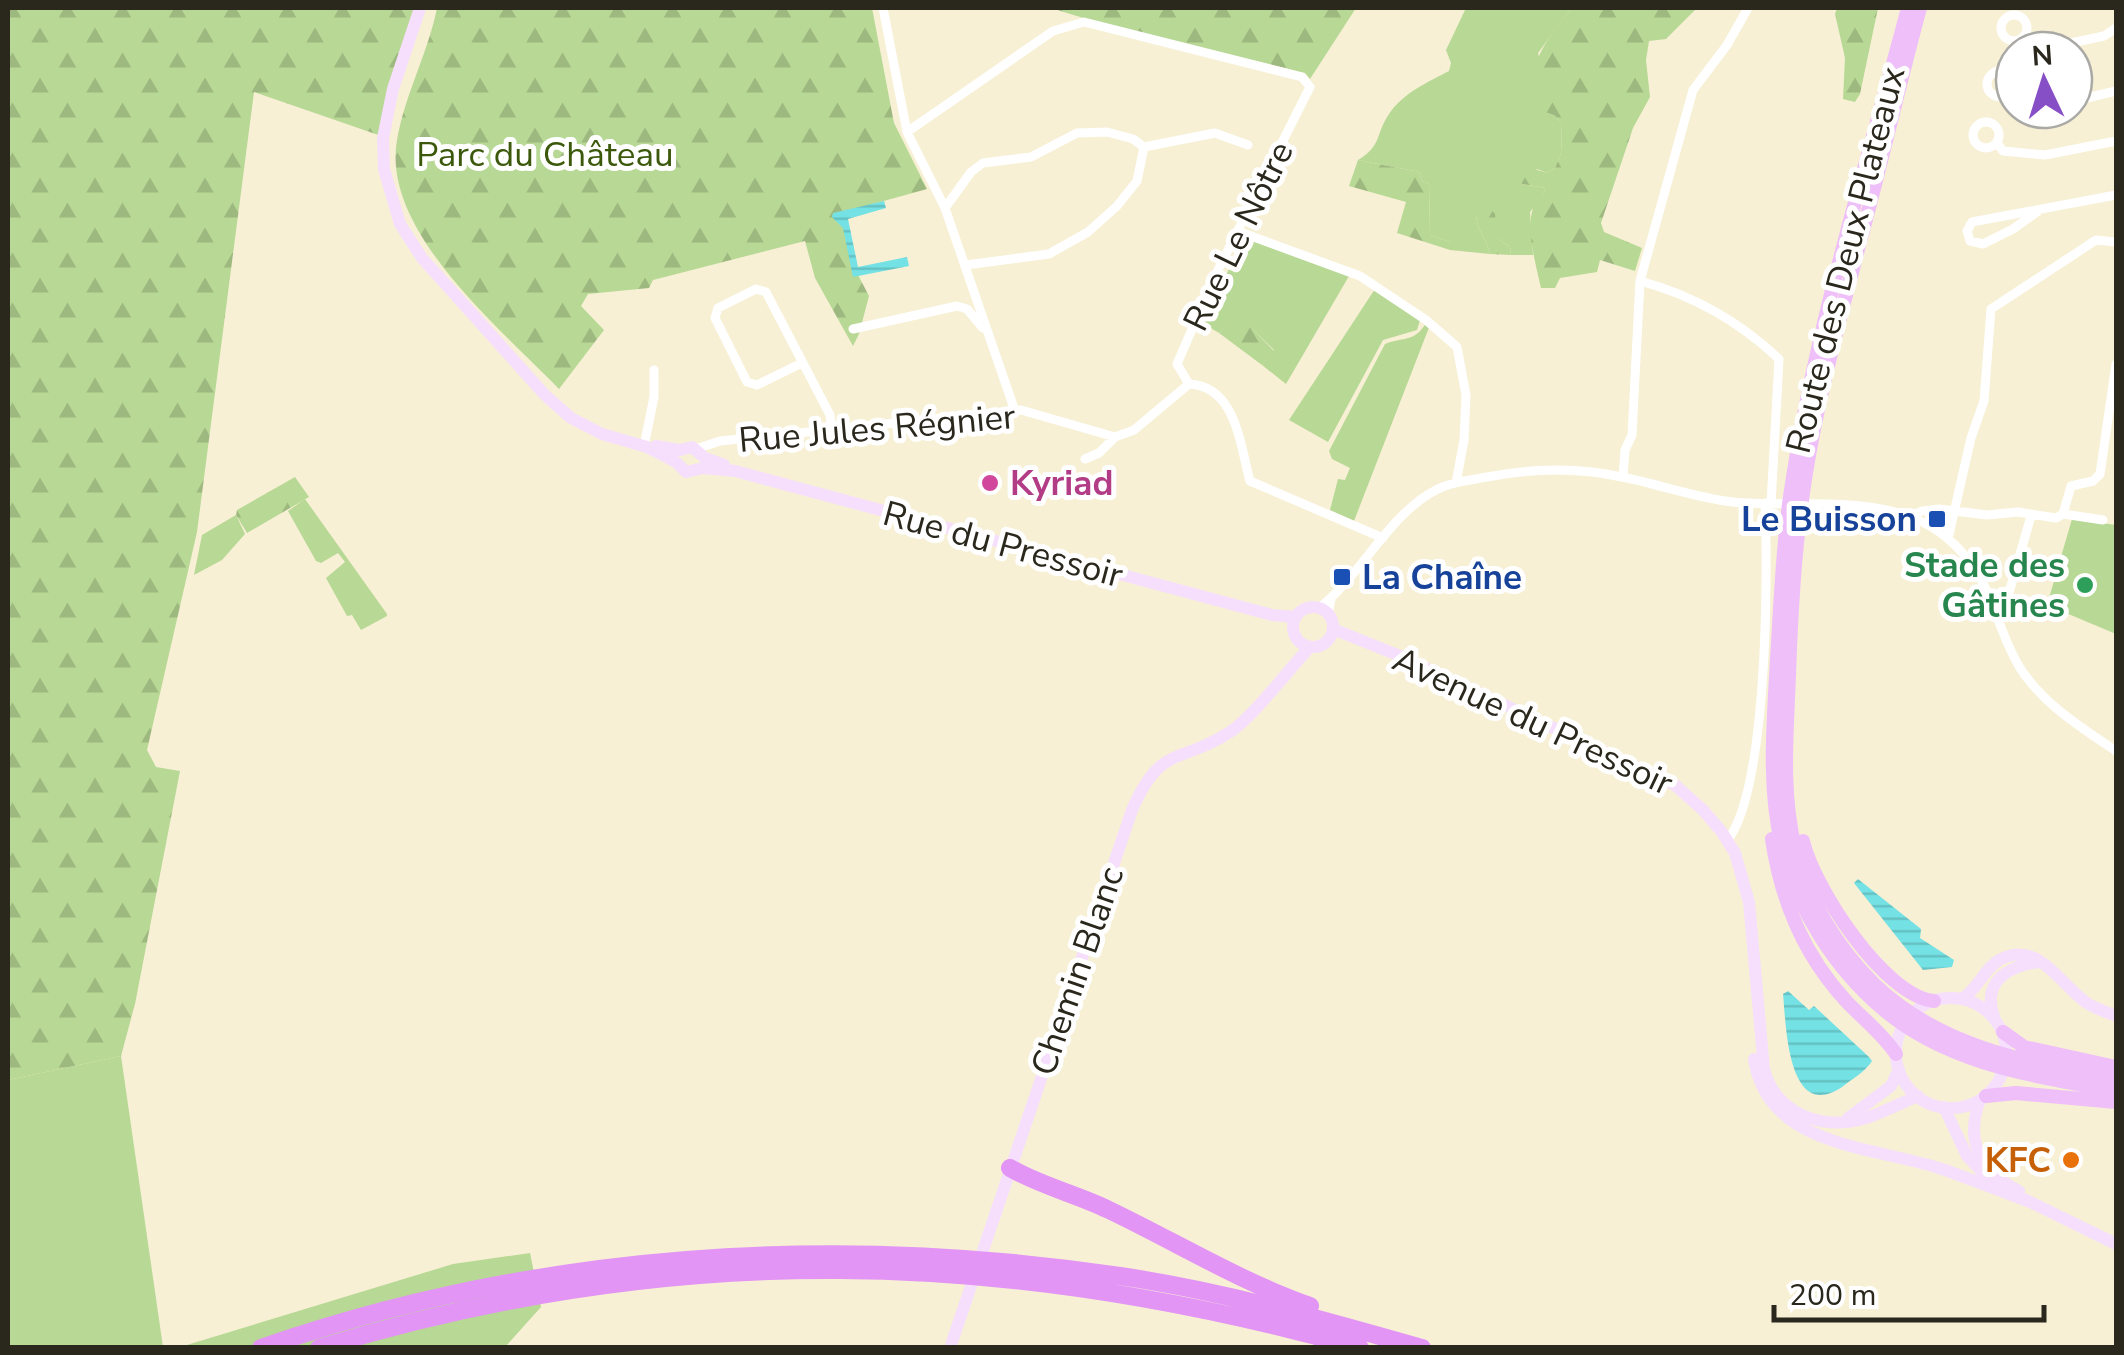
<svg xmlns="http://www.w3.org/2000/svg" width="2124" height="1355" viewBox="0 0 2124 1355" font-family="'Nunito Sans',sans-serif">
<defs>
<pattern id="forest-firs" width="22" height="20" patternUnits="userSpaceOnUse" patternTransform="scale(2.5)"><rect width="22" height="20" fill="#b8d895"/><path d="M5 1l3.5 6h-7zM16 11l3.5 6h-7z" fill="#9eb980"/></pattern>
<pattern id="water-rules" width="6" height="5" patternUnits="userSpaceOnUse" patternTransform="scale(2.5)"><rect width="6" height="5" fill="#74e1e4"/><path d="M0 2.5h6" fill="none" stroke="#65c1c3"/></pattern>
</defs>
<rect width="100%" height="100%" fill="#f7f0d5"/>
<path fill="#b8d895" d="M1466,8h105l-33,45 16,62 8,8 -1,30 -6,15 -8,5 -10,-4 -15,15 23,4 -2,8 -13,16 3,43h-22l-1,-8 -12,-8 -22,-26c0,17 11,25 14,41l-40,-4v-8l-20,-7 -1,-51 -7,-3 -3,-9 -61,-12c24,-14 17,-25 31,-46 14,-21 39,-32 60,-43l2,-8 -5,-13z
M1250,239l99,37 -63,108 -24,-19 12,-15 -38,-37 -17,20 -18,-11 42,-79z
M1375,289l45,31 -3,10 -34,10 -55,102 -39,-22z
M1426,323l4,2 -76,196 -24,-11 8,-31 7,1 5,-12 -18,-9 -3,-8 56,-107c18,-7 30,-2 41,-21z
M305,499l82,115v2l-26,14 -9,-15 -5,1 -21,-38 19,-16 -7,-9 -17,10 -5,-2 -28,-50z
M236,515l9,19 -23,26 -28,15 8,-40z
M2072,519l44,6v109l-69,-29z
M121,1056l42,291h-155v-267z
M530,1253l11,54 -36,40 -328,1 276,-84z"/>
<path fill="url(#forest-firs)" d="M8,8h410l-31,130 -133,-46 -57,440 -50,218 9,17 24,4 -45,233 -14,52 -113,24z
M437,8h435l22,115 33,66 -83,23 12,59 13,25 -10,38 -6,12 -38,-68 -10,-37 -152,39 -4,8 -61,6 -7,12 23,24 -45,59c-58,-60 -178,-158 -162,-249 8,-46 31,-87 40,-132z
M1051,8h305l-46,71 -5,-6 -212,-52z
M1571,8h126l-31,31 -17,2 -3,19 4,37 -17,31 -32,95 3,9 38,16 -7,23 -35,-11 -3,12 -37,6 -5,10h-14c-5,-24 -22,-78 2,-93l2,-7 -23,-4 -4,-12 7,-6 22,7 8,-5 6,-15 1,-30 -8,-8 -14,-5c-20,-41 8,-71 31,-102z
M1837,8h41l-18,86 -5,8 -12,-3 2,-41 -10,-44z
M1358,160l61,12 3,9 7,3 1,51 20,7v8l-53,-17 9,-31 -57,-16z
M1488,206l7,8 3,25 12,8 1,8 -21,-1c-3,-16 -14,-24 -14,-41z
M1236,312l38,39 -12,14 -43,-32z
M295,477l14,20 -62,36 -11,-18 1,-5z"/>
<path fill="url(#water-rules)" d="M884,201l2,7 -38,11 10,48 49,-10 2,9 -56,11 -10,-49 -11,-11 1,-4z
M1858,879l63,50 -1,9 34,22 -2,7 -29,3 -69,-87z
M1788,991l21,19 5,-4 55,51 3,4c-7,11 -20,18 -30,26 -55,37 -56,-65 -59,-93z"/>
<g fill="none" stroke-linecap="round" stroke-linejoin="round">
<path stroke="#fff" stroke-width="9" d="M883,8l24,124 38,76 70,203
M2001 28a13 13 0 1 1 26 0a13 13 0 1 1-26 0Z
M2023,38l29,9 52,-11 12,-8
M1987 84a13 13 0 1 1 26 0a13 13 0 1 1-26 0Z
M2074,101l42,-10
M1973 135a13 13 0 1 1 26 0a13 13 0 1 1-26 0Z
M907,132l146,-101 31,-9 218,55 8,10 -95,189 -38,88 12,20
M1997,143l6,8 42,4 71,-14
M945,208l26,-36 12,-9 48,-6 46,-24 30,-1 26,7 11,8 71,-14 33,12
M2041,209l-28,20 -30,15 -13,-3 -3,-10 5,-9 144,-27
M1240,232l120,44 66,44 31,27 9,48 -2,45 -8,43
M966,265l83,-11 39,-22 29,-26 20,-25 7,-34
M1640,281c52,14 100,41 139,78l-8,145
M853,329l104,-23 10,3 16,19
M802,363l-45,22 -10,-3 -32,-64 3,-10 38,-19 10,3 64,123 2,15
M644,446l10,-49v-27
M696,449l24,-8 301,-31 94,27 19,-7 55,-46c47,2 51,61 61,97l133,57
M1085,459l14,-6 16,-16
M1623,477l2,-27 7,-15 8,-154 53,-191 34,-45 21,-37
M2063,514l8,-28 22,-5 7,-7 16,-110
M1909,517l13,-6 17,-2 48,6 31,-3 38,6 7,-4 40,6
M1948,539l23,-101 13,-37 7,-92 105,-69 20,2
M1995,604l13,-8 23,-80
M1319,608c41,-31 70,-94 117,-118 15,-8 34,-10 51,-13 46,-9 89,-10 135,0 37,7 73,21 111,25 68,7 155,-12 213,35 46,38 45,77 70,124 21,39 64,66 100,90
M1328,614l3,-15
M1727,841c41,-51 41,-269 38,-338"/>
<path stroke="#f6dffc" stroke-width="12" d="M420,8l-27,81 -10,49 1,31 16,55 22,34 123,137 26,23 31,16 45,13 29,15 10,10 17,-4 32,3 537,144 24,2
M656,446l24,4 12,-3 13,11 19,7
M1293 627a20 20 0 1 1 40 0a20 20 0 1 1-40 0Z
M1333,629l67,27 275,129 28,25 18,21 14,22 14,49 15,167c12,46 59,62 102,49 18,-6 35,-15 52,-22
M1896 1053a55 55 0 1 1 110 0a55 55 0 1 1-110 0Z
M1962,999c17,-11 22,-31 39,-40 38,-19 59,26 86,44 9,6 20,9 29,13
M1994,1016c-13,-35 16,-51 46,-54
M1754,1059c14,89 119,87 188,110 29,10 58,22 88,33
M1980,1100c-16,42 1,72 39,91
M1944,1107l23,49 26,28
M1848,1118l43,-32 8,-17
M2024,1199l92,45
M950,1348l182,-538c29,-67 48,-45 98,-78 23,-15 59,-63 80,-85"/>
<path stroke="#eebff9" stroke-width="14" d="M1908,8c-41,155 -90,311 -115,469 -10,60 -12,120 -16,181 -3,62 -10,127 5,188 15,63 52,122 102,164 66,55 151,66 232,81
M1920,8c-21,78 -39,156 -60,234 -22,83 -45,166 -57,251 -9,61 -12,121 -14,182 -2,57 -8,116 6,173 12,51 42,99 79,136 68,65 154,78 242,94
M1772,839c9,62 32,117 75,163 17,18 36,32 49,52
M1803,841c11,47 81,155 131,160
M2003,1032l21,15 92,20
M1986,1096l30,-3 100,9"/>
<path stroke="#e295f5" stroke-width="18" d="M1010,1168c31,18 66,26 99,42 67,32 130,71 201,96
M261,1348c277,-96 571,-115 859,-72 103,15 203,44 302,72
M319,1348c355,-108 685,-100 1041,0"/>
</g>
<circle fill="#d1479c" stroke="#fff" stroke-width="4" cx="990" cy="483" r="10"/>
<g fill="#1a4fb4" stroke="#fff" stroke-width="4">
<rect x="1927" y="509" width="20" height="20" rx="5"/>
<rect x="1332" y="567" width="20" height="20" rx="5"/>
</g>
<circle fill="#2e9e5b" stroke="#fff" stroke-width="4" cx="2085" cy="585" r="10"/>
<circle fill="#e8710a" stroke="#fff" stroke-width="4" cx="2071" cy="1160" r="10"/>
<g text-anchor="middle" stroke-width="10" stroke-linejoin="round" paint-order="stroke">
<g font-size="35" fill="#3b580b" stroke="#fff">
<text x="545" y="166">Parc du Château</text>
</g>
<g font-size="35" fill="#2a271d" stroke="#fff">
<text transform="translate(1238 236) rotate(-64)" y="12">Rue Le Nôtre</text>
<text transform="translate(1845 260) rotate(-76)" y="12">Route des Deux Plateaux</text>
<text transform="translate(877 428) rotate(-5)" y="12">Rue Jules Régnier</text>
<text transform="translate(1003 544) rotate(15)" y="12">Rue du Pressoir</text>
<text transform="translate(1533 721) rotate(25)" y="12">Avenue du Pressoir</text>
<text transform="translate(1077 971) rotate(-71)" y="12">Chemin Blanc</text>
</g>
<g font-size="35" font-weight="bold" fill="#b23c85" stroke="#fff" text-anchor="start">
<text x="1010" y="495">Kyriad</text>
</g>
<g font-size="35" font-weight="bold" fill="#164399" stroke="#fff" text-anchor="end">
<text x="1917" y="531">Le Buisson</text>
<text x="1362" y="589" text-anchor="start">La Chaîne</text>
</g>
<g font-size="35" font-weight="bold" fill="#27864d" stroke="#fff" text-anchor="end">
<text x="2065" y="577">Stade des<tspan x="2065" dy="40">Gâtines</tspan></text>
</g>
<g font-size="35" font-weight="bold" fill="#c56008" stroke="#fff" text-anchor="end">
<text x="2051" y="1172">KFC</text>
</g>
</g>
<rect width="2124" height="1355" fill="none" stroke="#2a271d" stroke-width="20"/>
<g transform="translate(2044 80) rotate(356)"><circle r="48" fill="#ffffff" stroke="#aaa9a5" stroke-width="2.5"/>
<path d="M0-8L18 38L0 25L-18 38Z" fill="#874fc6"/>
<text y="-15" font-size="28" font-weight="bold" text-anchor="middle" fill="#2a271d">N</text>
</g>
<path d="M1774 1305v15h270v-15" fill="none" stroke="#2a271d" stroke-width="5"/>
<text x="1789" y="1305" font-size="30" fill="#2a271d" stroke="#ffffff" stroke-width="8" paint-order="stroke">200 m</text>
</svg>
